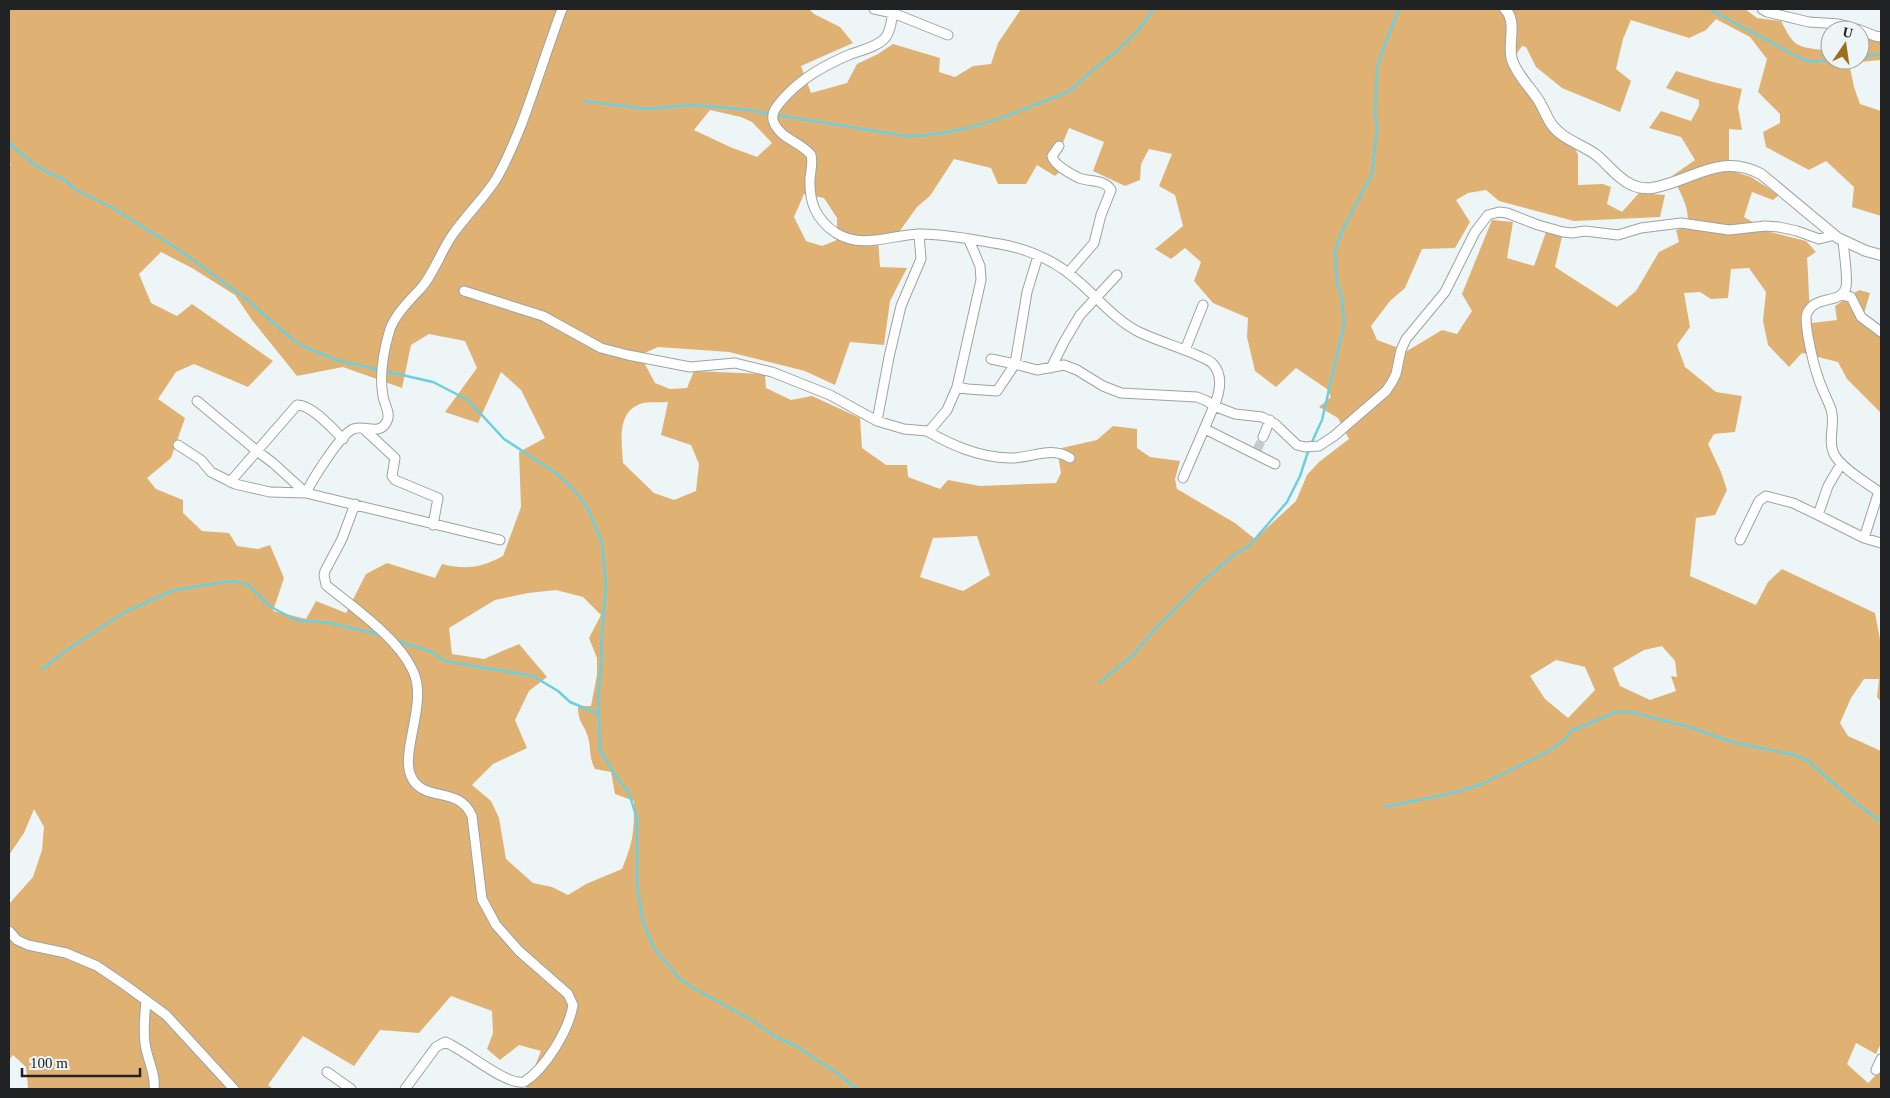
<svg xmlns="http://www.w3.org/2000/svg" width="1890" height="1098" viewBox="0 0 1890 1098" font-family="Georgia,serif">
<rect width="100%" height="100%" fill="#eef5f7"/>
<path fill="#dfb273" fill-rule="evenodd" d="M9,9h800l5,5 26,13 13,16 -52,23 10,27 36,-10 10,-19 21,-10 15,-10 47,14 -1,14 16,5 18,-11 18,-2 7,-21 23,-34h724l12,9 24,3c13,25 14,26 43,29l6,-20v30h30v-24l21,6v18l-32,3 5,24 6,17 21,7v105l-29,-9 2,-20 -28,-26 -17,9 -43,-23 -3,-15 17,-9v-9l-22,-22 9,-33 -17,-22 -34,-18 -10,11 -17,8 -58,-18 -8,19 -7,30 15,12 -11,31 -58,-24 -26,-21 -10,-20 -4,-1 -7,10 19,43 40,47 4,9v30l25,-1 8,3 -4,17 15,8 17,-19 26,2 -5,22 -86,4 -75,-20 -13,-11 -18,3 -12,7 14,22 -15,26 -33,1 -17,39 -15,13 -19,25 6,14 30,11 35,-21 15,4 15,-23 -10,-17 30,-74 21,2 -6,36 27,8 12,-34 16,5 -7,30 62,40 19,-16 23,-39 20,-10 -3,-12 11,-3c4,-18 -7,-35 -15,-51l23,-16 -14,-23 -32,-9 12,-17 30,10 8,-15v-6l-33,-12 10,-17 37,11 29,7 -4,18 4,23 -13,-1v41l22,7 28,18 -6,5 -21,-8 -8,25 26,15 36,9 10,11 -9,6c2,22 1,44 5,65l25,-3 -2,-14 24,-16 11,3 -7,24 18,9v87l-34,-34 -9,-17 -36,-9 -13,14 -21,-22 -5,-24 3,-29 -17,-24 -18,1 -3,29 -17,1 -11,-7 -16,1 6,34 -13,18 8,22 31,25 26,4 -7,36 -21,2 -6,10 13,28 6,18 -12,25 -19,3 -6,58 66,29 12,-23 14,-13 93,44 6,32v57l-4,-5 2,-18h-15l-13,19 -11,25 8,13 33,15v292l-5,11 -20,-11 -9,21 21,19 10,-10 3,1v15h-1355l15,-38 -22,-6 -19,15 -13,-11 6,-16 -1,-22 -41,-15 -32,37 -39,-3 -26,36 -51,-30 -35,49 5,4h-247l2,-2 -2,-20 -13,-12 -4,5v-156l24,-27 9,-27 2,-23 -10,-18 -10,24 -15,22v-688l2,-2 -2,-3zM710,110l31,7 11,5 20,21 -15,14 -27,-10 -36,-17zM1069,128l35,14 -11,29 32,15 15,-6 1,-16 8,-15 23,5 -13,32 16,9 8,31 -28,23 16,10 14,-11 16,14 -7,19 19,22 35,15 -1,19 8,34 21,16 20,-19 31,21 4,8 -12,10 19,11 11,21 -30,23 -12,13 -11,26 -41,38 -20,-16 -58,-34 -2,-10 5,-18 -30,-4 -13,-9v-19l-24,-3 -16,14 -40,9 4,24 -5,10 -76,3 -32,-6 -8,9 -32,-12 -1,-12h-21l-24,-17 -2,-30 -48,-22 -21,4 -25,-12 -1,-14 -71,-3 -7,17 -17,1 -15,-6 -15,-28 18,-8 71,5 76,19 30,14 15,-43 34,3 6,-44 17,-33 -27,-1 -2,-30 21,-5 18,-25 13,-11 24,-37 37,9 7,16h28l11,-19 18,11 9,-8 -9,-6zM804,194l20,4 13,20v22l-15,6 -16,-5 -12,-24zM161,252l31,16 43,27 17,25 45,56 46,-9 59,21 9,-43 18,-11 36,7 12,27 -32,44 33,11 23,-51 20,18 24,48 -26,14 2,55 -18,49c-23,12 -36,14 -61,8l-7,14 -48,-15 -21,11 -20,39 -30,-12 -10,18 -33,-8 11,-33 -14,-33 -12,4 -21,-3 -8,-13 -27,-2 -19,-18v-13l-27,-11 -9,-11 24,-20 14,-40 -27,-19 18,-27 18,-8 54,23 25,-26 -81,-57 -15,12 -26,-13 -12,-29zM668,402l-7,33 30,10 8,19 -3,27 -22,9 -20,-7 -31,-30c-1,-20 -7,-50 17,-59 8,-3 20,-1 28,-2zM977,536l13,39 -27,16 -43,-14 13,-39zM556,590l27,7 18,18 -12,23 8,20v17l-6,31h-13c0,18 6,17 10,31 3,11 1,21 7,32l16,3 4,22 19,7c0,30 0,39 -12,68l-36,15 -18,11 -16,-8 -19,-4 -27,-24 -7,-41 -8,-17 -19,-16 21,-21 34,-16 -12,-28 14,-29 18,-14 -28,-33 -35,15 -32,-5 -3,-26 46,-28 33,-7zM1662,646l13,15 2,16 -6,-1 5,15 -26,9 -30,-14 -7,-18 31,-18zM1556,660l29,7 10,23 -27,28 -23,-19 -15,-23z"/>
<g fill="none" stroke-linecap="round" stroke-linejoin="round">
<path stroke="#6bcfdf" stroke-width="2.5" d="M1709,9l93,50 12,3 16,-3
M1860,57l21,-3
M584,101l64,8 42,-4 51,4 165,27c48,0 92,-16 136,-34 10,-4 23,-7 31,-14 5,-3 9,-9 14,-13 25,-20 50,-39 67,-66
M9,140l2,5 28,23 26,12 11,10 37,18 68,43 64,47 47,41 13,8 31,13 97,22 35,18 36,39 52,34 16,15 11,13 7,12 12,30 4,43 -5,58 1,15 -4,38 2,53 16,26 13,17 8,26v67l6,36 11,26 25,30 11,8 60,33 26,18 20,9 41,27 20,16
M1311,444l11,-24 22,-96 -2,-27 -5,-14 -2,-32 7,-20 30,-57 5,-47 -2,-13 2,-43 3,-14 19,-48
M395,640l37,12 12,9 89,15 25,15 12,11 29,12
M42,669l29,-22 56,-36 47,-21 58,-9 15,3 24,23 25,13 34,3 51,12
M1100,682l33,-27 20,-24 49,-49 32,-27 15,-9 38,-44 13,-26 9,-27
M1384,807l69,-14 29,-9 67,-33 13,-9 9,-11 45,-19h15l58,15 43,15 63,13 13,6 47,41 26,20"/>
<path stroke="#c5cbcd" stroke-width="9" stroke-dasharray="9 4.5" stroke-linecap="butt" d="M1257,450l6,-13"/>
<g stroke="#9ca3a4" stroke-width="11">
<path id="minor" d="M874,9l19,4 55,22
M893,9c-1,9 -2,22 -8,29 -8,9 -23,12 -34,16 -26,11 -50,24 -69,46 -6,7 -12,14 -8,23 7,16 27,19 37,32 2,7 0,15 -1,23 -1,23 5,41 26,55 27,17 56,1 85,1 27,0 53,6 79,10 28,5 56,17 78,37 20,17 37,39 61,51 19,9 40,15 60,24 4,2 10,4 13,7 12,12 8,29 2,43l21,8 27,3 13,7 22,21 8,2 14,-1 15,-10 52,-45 6,-9 4,-8 5,-24 5,-11 39,-47 30,-60 13,-17 11,-3 8,1 31,12 25,7 9,1 13,-2 33,4 23,-7 40,-5 48,7 36,-4 14,1 18,4 22,8 16,-4
M1762,9l5,3 42,10 30,2 21,6
M1860,30l15,6 6,1
M1059,146l-7,10c2,9 19,18 27,22 10,4 26,1 32,12l-10,25 -7,28 -26,30
M1843,241c1,12 5,36 3,46 -4,18 -30,7 -39,26 -4,9 7,53 11,64 3,11 9,21 13,32 5,15 -4,31 3,45 7,14 34,30 47,39
M464,291l79,25 58,32 27,7 62,12 45,-4 37,9 58,23 47,26 27,8 23,2 4,-2 16,-19 10,-23 11,2 29,2 18,-27 22,6 27,-5 13,5 26,16 18,7 76,4 10,4 7,5 -31,72
M1841,295l10,2 10,20 20,15
M1185,350l18,-45
M991,359l24,5 12,-72 11,-36
M1051,368l13,-26 16,-27 37,-40
M957,387l24,-107 -1,-14 -11,-26
M197,401l60,50 16,12 33,30
M877,421l12,-64 12,-51 20,-47 -2,-25
M1205,429l70,35
M365,430l30,28 -3,18 3,4 43,18 -5,27
M927,431c26,15 52,26 82,27 20,1 42,-13 61,0
M1263,437l7,-17
M178,445l23,15 10,12 24,12 35,8 36,1
M1841,464l-13,22 -10,29 46,23 17,5
M230,482l67,-77c14,-1 36,24 46,34
M355,504l-13,35 -17,32 -1,4 2,10c28,23 72,53 87,86 16,33 -16,85 0,109 14,22 46,6 59,36l10,83 14,26 23,26 49,43 5,11c-4,25 -28,64 -49,77 -18,4 -60,-33 -79,-40l-9,5 -31,42
M1864,538l15,-47
M500,540l-194,-47c6,-13 34,-58 47,-64 10,-5 27,8 34,-8 4,-8 -3,-17 -4,-25 -4,-22 1,-47 7,-67 6,-16 21,-30 32,-42 13,-16 19,-36 31,-53 13,-18 29,-34 42,-53 11,-18 19,-38 27,-58 14,-38 26,-76 40,-114
M1740,540l19,-39 7,-5 27,7 25,12
M9,931l8,9 11,5 38,8 31,13 28,19 41,30 68,74
M146,1000c-1,14 -3,29 -1,43 2,17 11,30 9,46
M1876,1070l5,-11
M327,1072l24,17"/>
</g>
<g stroke="#9ca3a4" stroke-width="12">
<path id="tertiary" d="M1505,9c13,13 2,35 7,51 5,15 17,26 25,38 6,8 9,19 15,27 10,14 29,19 43,29 12,9 21,23 35,30 6,3 15,5 22,4 40,-7 68,-36 109,-14l77,64 28,13 15,4"/>
</g>
<use href="#minor" stroke="#fff" stroke-width="9"/>
<use href="#tertiary" stroke="#fff" stroke-width="10"/>
</g>
<rect width="1890" height="1098" fill="none" stroke="#202223" stroke-width="20"/>
<g transform="translate(1845 45) rotate(13)"><circle r="24" fill="#eef5f7" stroke="#9ca1a2"/>
<path d="M0-4L9 19L0 12L-9 19Z" fill="#9d6d20"/>
<text y="-8" font-size="14" font-weight="bold" text-anchor="middle" fill="#202223">U</text>
</g>
<path d="M22 1068v8h118v-8" fill="none" stroke="#202223" stroke-width="2.5"/>
<text x="30" y="1068" font-size="15" fill="#202223" stroke="#eef5f7" stroke-width="4" paint-order="stroke">100 m</text>
</svg>
